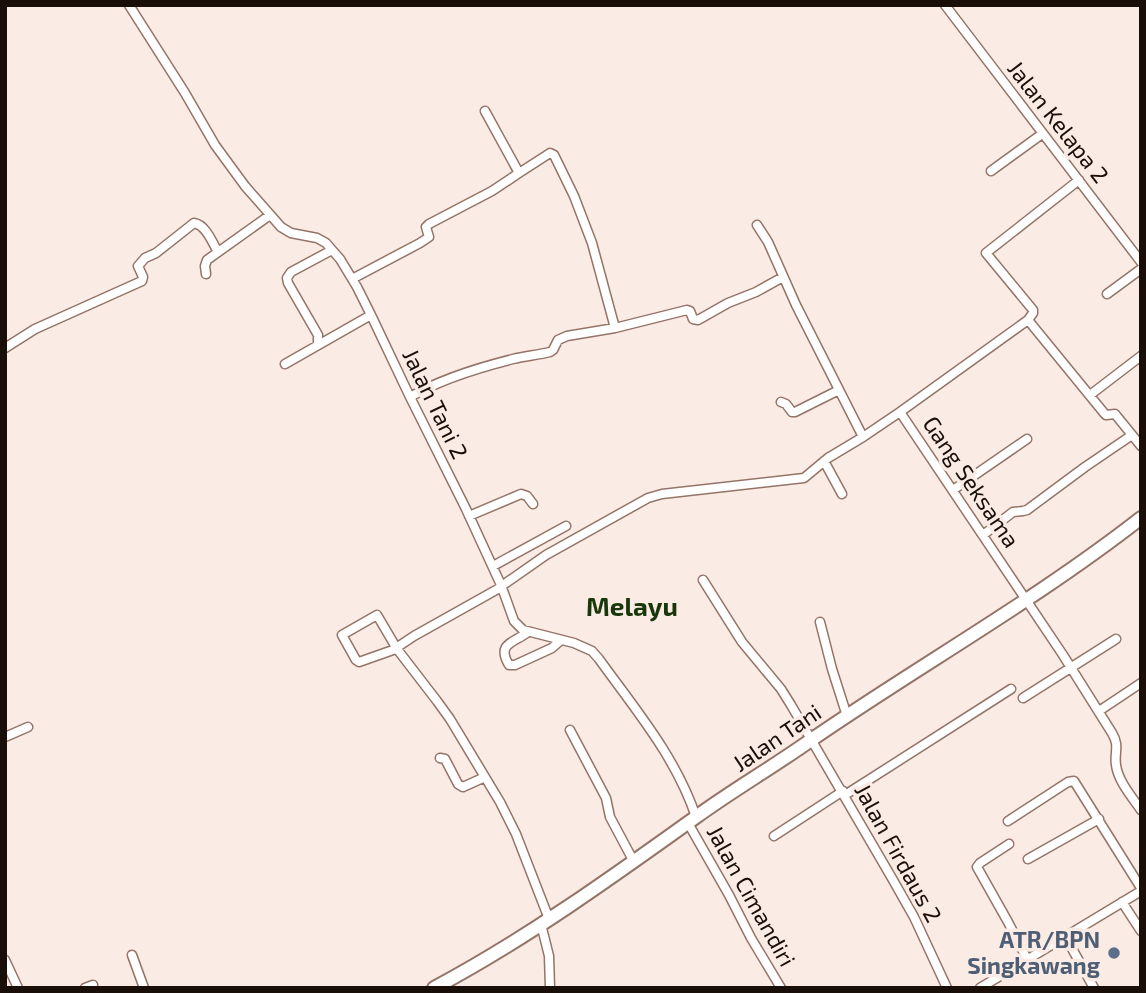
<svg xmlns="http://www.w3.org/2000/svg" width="1146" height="993" viewBox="0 0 1146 993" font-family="'Exo 2',sans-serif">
<rect width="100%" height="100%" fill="#faebe5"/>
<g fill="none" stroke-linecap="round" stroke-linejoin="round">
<g stroke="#947466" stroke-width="11">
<path id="minor" d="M129,5l56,88 30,52 30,41 36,41 10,6 26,5 9,5 14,16 17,28 14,28 39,82 56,112 35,76 13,36 9,9 51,13 18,8 7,8c36,50 77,98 97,158
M945,5l196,257
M991,171l51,-37
M519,173l31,-20 4,2 20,41 18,47 23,85
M1079,180l-93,73 47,57v3l-5,7c25,31 51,62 76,93l2,2 9,-1 26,32
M206,274l-1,-8 2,-6 63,-45
M352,279l68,-36 9,-6 -3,-10 3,-3 63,-33 27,-18 -34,-62
M1107,294l34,-25
M1028,320l-128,92 163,243 49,78c8,13 2,19 4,32 2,16 16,32 25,45
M318,344v-9l-30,-52 -1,-5 4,-6 41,-22
M5,348l30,-19 107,-48 1,-4 -5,-11 7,-8 11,-5 38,-30c12,2 18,19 24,29
M285,364l86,-49
M1090,395l51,-39
M410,397c31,-18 67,-29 103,-38 12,-3 25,-4 37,-7l3,-2 5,-10 9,-4 48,-8 72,-18 3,1 3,8 5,1 30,-17 28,-11 27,-15
M781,402l5,2 6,8h3l44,-22
M863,437l37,-25
M824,461l18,33
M953,490l74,-51
M469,516l52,-22 6,2 6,8
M983,535l30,-23 10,-1 4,-1 58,-43 47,-32
M493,566l73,-40
M703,580l39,62 39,47 10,16 102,175 21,37 33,71
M820,622l12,47 15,47
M528,632c-14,11 -32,11 -19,33h6l37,-17 9,-8
M1023,698l93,-59
M1099,711l42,-28
M570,730l36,68 4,19 24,45
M5,737l23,-10
M440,758l5,1 13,25 5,3 22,-10
M845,795l166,-106
M1008,821l60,-39 6,-1 67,107
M688,823l41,72 22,43 30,50
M774,836l69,-45
M1009,844l-29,19 -3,4 31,55 19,37
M1028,859l71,-40
M1122,902l19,29
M549,919l-33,-85 -16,-32 -50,-83 -13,-18 -40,-52 -20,-34 -35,20 14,25 3,2 34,-12 21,-14 82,-46 50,-35 102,-57 14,-4 142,-16 24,-20 35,-21 -67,-132 -28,-63 -11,-17
M541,924l8,32 1,32
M1065,936l29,52
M132,955l12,33
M5,960l13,28
M85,988l8,-3
M980,988l161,-97"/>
</g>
<g stroke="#947466" stroke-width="16">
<path id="highway" d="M434,988c92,-49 177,-110 262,-171 37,-27 77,-50 115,-77 109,-75 225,-140 330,-222"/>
</g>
<use href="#minor" stroke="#fff" stroke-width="8"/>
<use href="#highway" stroke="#fff" stroke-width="12"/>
</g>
<circle fill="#5c6f8a" stroke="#faebe5" stroke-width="2.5" cx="1114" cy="953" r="7"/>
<g text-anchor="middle" stroke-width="7" stroke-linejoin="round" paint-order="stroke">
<g font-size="23" fill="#1a0e09" stroke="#faebe5">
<text transform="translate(1058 122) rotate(52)" y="8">Jalan Kelapa 2</text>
<text transform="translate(435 404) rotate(64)" y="8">Jalan Tani 2</text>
<text transform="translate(971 482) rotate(56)" y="8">Gang Seksama</text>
<text transform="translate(777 738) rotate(-34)" y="8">Jalan Tani</text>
<text transform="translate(898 853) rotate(61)" y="8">Jalan Firdaus 2</text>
<text transform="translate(751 896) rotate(61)" y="8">Jalan Cimandiri</text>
</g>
<g font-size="23" font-weight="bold" fill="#4e5e75" stroke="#faebe5" text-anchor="end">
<text x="1100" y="948">ATR/BPN<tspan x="1100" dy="26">Singkawang</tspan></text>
</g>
<g font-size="26" font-weight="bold" fill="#18380b" stroke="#faebe5">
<text x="632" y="616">Melayu</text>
</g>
</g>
<rect width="1146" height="993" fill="none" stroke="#1a0e09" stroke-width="14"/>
</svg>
